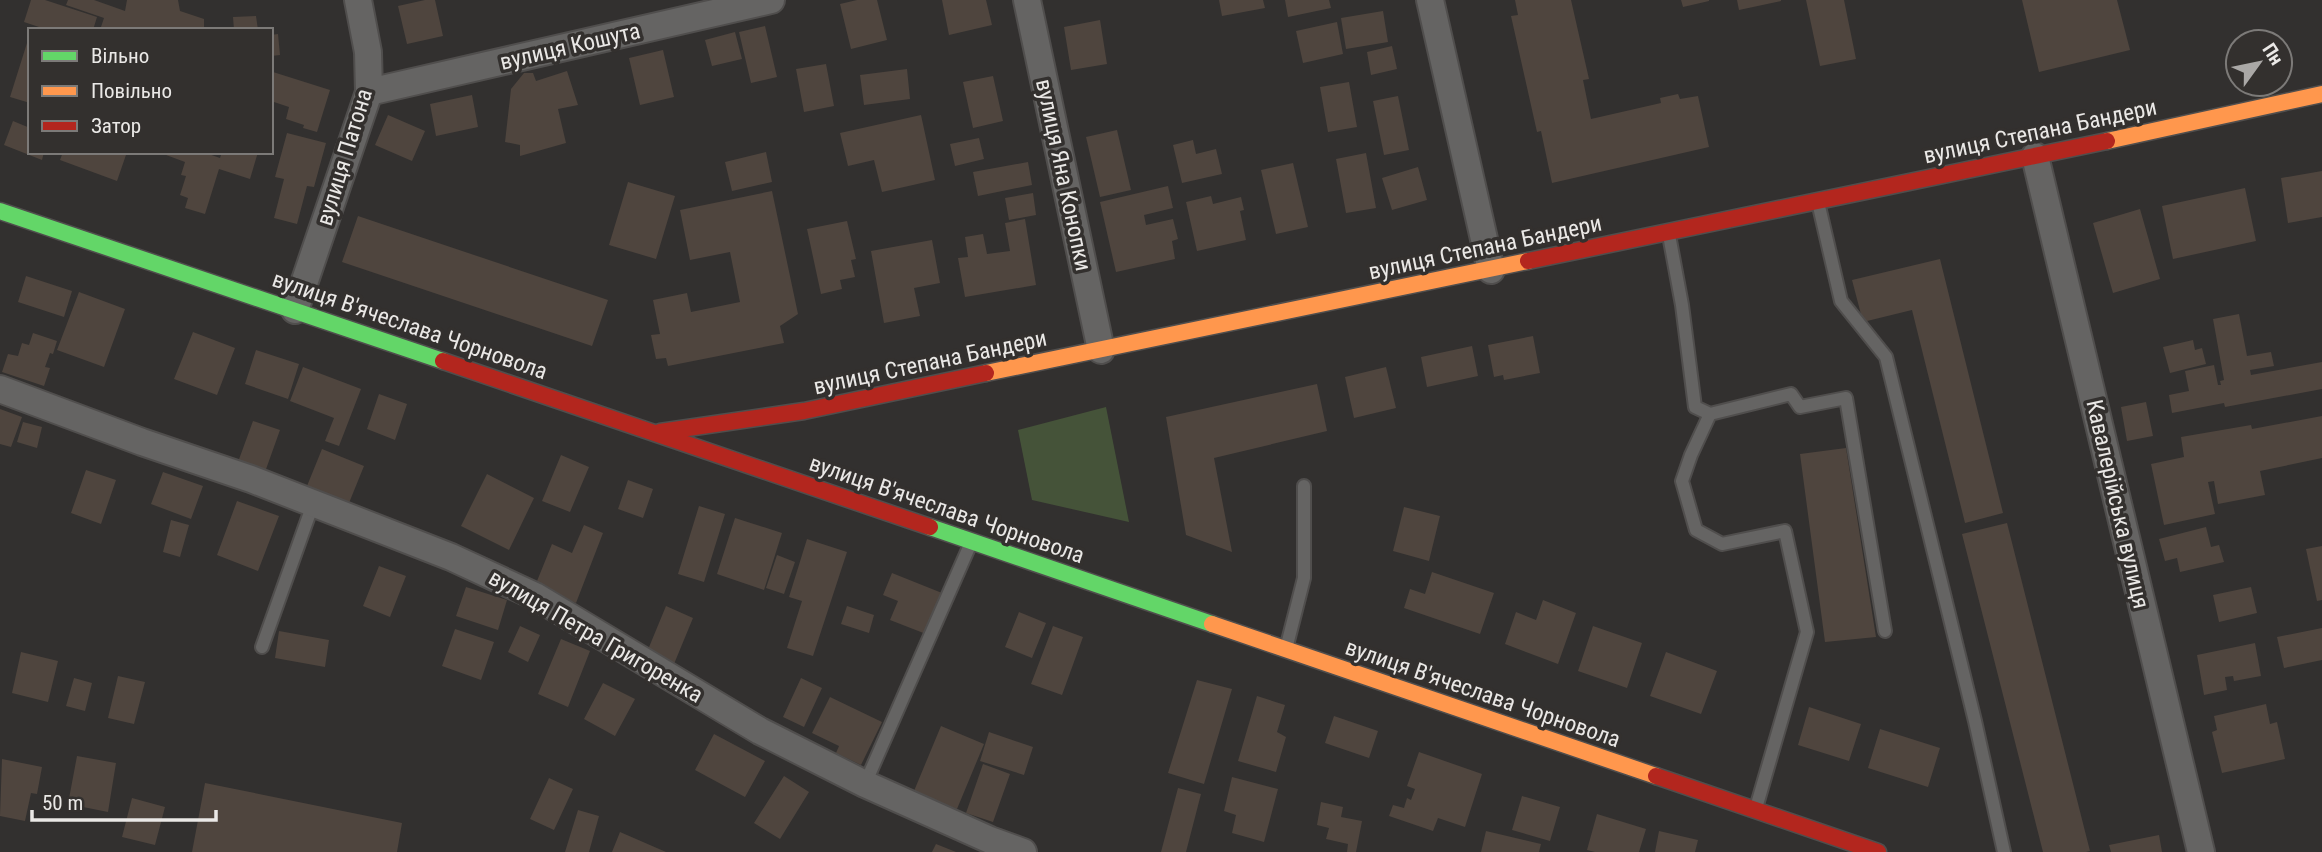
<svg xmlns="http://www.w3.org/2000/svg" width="2322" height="852" viewBox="0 0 2322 852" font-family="'Roboto Condensed',sans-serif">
<rect width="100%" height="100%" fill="#32302f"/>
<path fill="#455339" d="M1106,407l23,115 -97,-22 -14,-70z"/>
<path fill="#4f453e" d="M31,0h14l52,17 -4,13h-45l-24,-8z
M68,0h26l31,11 2,-11h51l2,11 24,8v11h-104l4,-12 -38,-13z
M425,0h10l8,36 -36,8 -9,-38z
M857,0h20l10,40 -36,9 -11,-45z
M942,0h44l6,25 -43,10z
M1219,0h44l2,8 -43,8z
M1285,0h44l2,8 -43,9z
M1515,0h56l18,79 -6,1 8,39 70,-16 -1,-5 18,-4 2,5 18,-3 11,51 -157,36 -11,-52 -4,1 -26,-116 7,-1z
M1681,0h28v1l-26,6z
M1737,0h44v1l-42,9z
M1806,0h38l12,59 -36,7z
M2022,0h95l13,50 -91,22z
M1383,11l5,31 -42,7 -5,-31z
M256,16l2,14h-24l-1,-13z
M1100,20l7,44 -36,6 -7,-43z
M1337,22l6,32 -40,9 -7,-32z
M765,26l12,51 -26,6 -12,-51z
M735,32l7,27 -30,7 -7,-26z
M278,34l2,21 -9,1v-21z
M27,43l3,1v59l-20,-6z
M1392,46l5,23 -26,6 -4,-23z
M663,50l11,47 -34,8 -11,-47z
M826,64l8,42 -30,6 -8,-43z
M907,69l3,30 -46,6 -4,-30z
M567,71l11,34 -20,4 8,34 -46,13v-11l-15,-3 6,-53 13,-16h9l3,8z
M273,72l57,18 -13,42 -14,-4 1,-3 -18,-6 3,-12 -15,-5 -3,6z
M993,76l10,45 -30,7 -10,-46z
M1349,82l8,45 -29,5 -8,-45z
M472,95l6,32 -42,9 -6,-32z
M1398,96l11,54 -25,5 -11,-54z
M388,115l37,16 -13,30 -37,-16z
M921,115l14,65 -53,12 -8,-32 -26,6 -8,-33z
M13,121l17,7v24h14l-2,8 -38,-15z
M1117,130l14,60 -31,7 -14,-60z
M287,133l39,10 -12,44 -7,-1 -10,38 -23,-6 10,-39 -9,-2z
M979,138l5,21 -29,7 -5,-22z
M1193,140l3,14 20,-5 6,25 -40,9 -9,-38z
M63,152h64l-10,29 -57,-21z
M158,152h45l17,6 2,-6h36l-8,27 -31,-10 -14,45 -20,-6 3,-10 -8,-3 6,-19 -5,-1 4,-13z
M766,152l6,30 -40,9 -7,-29z
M1366,153l10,55 -30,5 -10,-54z
M1028,162l4,23 -54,11 -5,-24z
M1293,163l15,64 -32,7 -15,-64z
M1418,167l9,33 -35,10 -10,-32z
M2322,171v46l-34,6 -7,-45z
M628,182l47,14 -19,63 -47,-14z
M1168,186l5,22 -29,7 2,10 27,-6 5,20 -6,2 3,18 -59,13 -16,-70z
M2245,188l11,53 -83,18 -11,-53z
M772,191l26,123 -18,12 4,17 -116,23 -2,-8 -10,1 -5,-24 9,-1 -7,-34 34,-7 4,19 49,-10 -10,-50 -40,8 -10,-50z
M1033,193l3,22 -27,5 -4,-22z
M1211,196l2,8 28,-7 3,13 -4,1 6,29 -49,11 -11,-49z
M2140,209l20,70 -47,14 -20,-70z
M358,216l250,84 -16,46 -250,-84z
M1025,219l11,66 -71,12 -7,-39 10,-1 -3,-20 18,-3 4,20 23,-3 -5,-28z
M847,221l9,38 -5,1 4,17 -15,3 2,9 -21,5 -14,-65z
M932,240l8,43 -26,5 6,28 -36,7 -13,-72z
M1940,259l63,254 -38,10 -53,-213 -49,12 -11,-42z
M26,276l46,15 -8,26 -46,-15z
M79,292l46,17 -21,58 -47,-17z
M2239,314l8,42 24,-4 3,14 -24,4 1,5 71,-13v27l-97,18 -1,-4 -52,10 -3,-18 20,-4 -4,-20 29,-6 4,20h3l-1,-4 4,-1 -11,-61z
M193,332l42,16 -18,47 -43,-16z
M33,333l24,8 -4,13 -3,-1 -5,14 5,1 -6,18 -42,-14 6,-18 10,2 4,-13 7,2z
M1533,336l7,37 -36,7 -1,-5 -9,2 -6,-32z
M2193,340l2,10 7,-2 4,16 -36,9 -7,-26z
M1472,346l6,30 -51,11 -6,-30z
M256,350l43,14 -11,35 -43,-15z
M303,367l58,22 -22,57 -14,-5 9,-23 -44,-17z
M1386,367l10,41 -42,10 -9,-41z
M1317,384l10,47 -113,27 18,94 -46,-17 -20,-118z
M379,394l28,10 -12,36 -28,-11z
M2146,402l7,34 -26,5 -6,-34z
M0,409l22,8 -11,30 -11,-3z
M2322,416v42l-62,13 5,24 -47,9 -4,-23 -6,1 7,32 -51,11 -13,-61 33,-7 -3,-20 70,-12 1,4z
M253,421l27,9 -15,42 -27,-10z
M23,422l19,5 -5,21 -20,-6z
M1846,448l30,189 -51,5 -25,-188z
M322,449l42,17 -15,37 -42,-17z
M561,455l28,12 -19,45 -28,-11z
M86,470l30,10 -15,44 -30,-11z
M163,472l40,14 -12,33 -40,-15z
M487,474l47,24 -25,52 -48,-24z
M628,480l25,9 -10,29 -25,-9z
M237,501l42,15 -21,55 -41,-16z
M699,506l26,8 -21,68 -26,-8z
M1404,507l36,9 -11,45 -36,-10z
M735,518l47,15 -18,57 -47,-16z
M171,520l18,5 -9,32 -17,-5z
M2007,523l83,328 -4,1h-43l-81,-318z
M584,525l19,8 -27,70 -41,-17 17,-42 20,9z
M2206,527l5,20 8,-2 5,17 -44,10 -3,-14 -12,3 -6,-22z
M807,539l40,13 -34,104 -26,-8 15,-47 -13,-4z
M2322,546v54l-5,1 -11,-52z
M777,555l18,7 -11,32 -18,-6z
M379,566l27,10 -16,41 -27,-11z
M1432,572l62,21 -14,41 -76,-26 6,-19 15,5z
M892,573l50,20 -16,41 -36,-14 8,-19 -15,-6z
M466,587l41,13 -9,30 -42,-14z
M2251,587l6,26 -38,9 -6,-27z
M1543,600l33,13 -18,51 -53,-20 11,-32 20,8z
M666,606l27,12 -19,46 -27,-12z
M847,606l27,9 -5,18 -28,-9z
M1019,612l27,11 -14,35 -27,-11z
M520,626l20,9 -12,27 -20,-10z
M1053,626l30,11 -21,58 -31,-11z
M1593,626l49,17 -15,45 -49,-17z
M2322,628v32l-38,8 -7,-31z
M455,629l39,13 -13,38 -39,-14z
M279,631l50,9 -4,27 -50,-9z
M561,639l29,12 -22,56 -30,-13z
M2255,643l6,33 -27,5 -1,-5 -8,1 2,13 -23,5 -7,-40z
M21,652l37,9 -10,41 -36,-9z
M1666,652l51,19 -16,43 -51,-18z
M118,676l27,6 -11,42 -26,-6z
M74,678l18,5 -7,28 -19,-5z
M801,678l21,10 -18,39 -21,-10z
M1197,680l35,9 -28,95 -36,-11z
M603,683l32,16 -20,37 -31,-17z
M1257,696l28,9 -8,27 9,5 -10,35 -38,-11z
M830,697l52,25 -21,43 -25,-12 3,-7 -27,-13z
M2266,704l4,20 7,-2 8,37 -63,14 -10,-41 5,-2 -3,-14z
M1809,707l52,17 -12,37 -51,-16z
M1334,716l44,15 -9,27 -44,-15z
M941,726l43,18 -27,65 -43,-18z
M1880,729l60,19 -12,39 -60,-19z
M989,732l44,15 -9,28 -44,-14z
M714,734l51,27 -20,36 -50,-27z
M1419,752l63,22 -17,53 -27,-9 -5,13 -44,-15 4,-11 11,3 3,-10 4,2 4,-11 -8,-3z
M77,756l39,7 -8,49 -40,-8z
M2,759l40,8 -5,27 -6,-1 -6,28 -25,-5z
M983,764l27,10 -17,48 -27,-9z
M784,776l25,16 -29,47 -26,-16z
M1232,777l46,12 -14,53 -32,-9 4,-18 -12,-4z
M549,778l24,11 -19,41 -24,-11z
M205,783l197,40 -5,29h-205z
M1178,788l23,6 -15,58h-25z
M1522,796l38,11 -10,34 -38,-11z
M132,798l33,9 -10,38 -33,-8z
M1321,802l22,5 -2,10 21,4 -6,31h-9l1,-8 -22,-5 3,-11 -12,-3z
M578,810l21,6 -10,36h-24z
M1597,814l49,15 -7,23h-44l-8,-2z
M1486,831l55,13 -2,8h-58z
M1659,831l39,9 -3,12h-40z
M620,832l46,20h-54z
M2159,835l3,17h-51l-2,-7z
M936,844l20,8h-24z"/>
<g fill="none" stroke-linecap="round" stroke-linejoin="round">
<g stroke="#504e4d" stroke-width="16">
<path id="lane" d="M1818,202l23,99 45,56 89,364 29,131
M1669,235l13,70 13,102 15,7 81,-20 9,13 46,-9 39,233
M1710,414l-19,41 -9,26 14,49 26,14 63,-13 22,101 -51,176
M1287,645l17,-67v-92
M262,647l51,-143
M865,784l105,-239"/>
</g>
<g stroke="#504e4d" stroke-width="30">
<path id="street" d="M1027,0l74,350
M1430,0l61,270
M369,92l402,-92
M2035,156l166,696
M295,310l74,-218 -1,-40 -10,-52
M0,389l142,53 109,37 200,78 84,39 225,135 105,53 125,56 33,12"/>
</g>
<g stroke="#504e4d" stroke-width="19">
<path id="fast" d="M0,211l443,150
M930,527l282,97"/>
</g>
<g stroke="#504e4d" stroke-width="19">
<path id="slow" d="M2107,141l215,-47
M986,373l542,-112
M1212,624l444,152"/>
</g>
<g stroke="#504e4d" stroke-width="19">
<path id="jam" d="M1528,261l579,-120
M443,361l487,166
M660,432l144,-21 182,-38
M1656,776l222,76"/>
</g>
<use href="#lane" stroke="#656463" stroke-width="12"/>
<use href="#street" stroke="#656463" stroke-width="26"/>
<use href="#fast" stroke="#63d668" stroke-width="16"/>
<use href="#slow" stroke="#ff974d" stroke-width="16"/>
<use href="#jam" stroke="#b3261e" stroke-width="16"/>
</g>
<g text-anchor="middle" stroke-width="7" stroke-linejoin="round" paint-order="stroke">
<g font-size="23" fill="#eae8e6" stroke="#33302e">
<text transform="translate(570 46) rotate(-13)" y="8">вулиця Кошута</text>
<text transform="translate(2040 131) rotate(-12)" y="8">вулиця Степана Бандери</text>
<text transform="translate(344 157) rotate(-73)" y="8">вулиця Патона</text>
<text transform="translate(1064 175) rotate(78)" y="8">вулиця Яна Конопки</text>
<text transform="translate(1485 247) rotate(-12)" y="8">вулиця Степана Бандери</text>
<text transform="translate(410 325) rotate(19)" y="8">вулиця В'ячеслава Чорновола</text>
<text transform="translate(930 362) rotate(-12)" y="8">вулиця Степана Бандери</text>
<text transform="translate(2118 504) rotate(77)" y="8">Кавалерійська вулиця</text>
<text transform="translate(947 509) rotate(19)" y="8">вулиця В'ячеслава Чорновола</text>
<text transform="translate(596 636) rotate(30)" y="8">вулиця Петра Григоренка</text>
<text transform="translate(1483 693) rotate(19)" y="8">вулиця В'ячеслава Чорновола</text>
</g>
</g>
<rect x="28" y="28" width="245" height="126" fill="#33302e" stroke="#7c7a78" stroke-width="2"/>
<rect x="42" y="51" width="35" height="10" fill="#63d668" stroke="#7c7a78" stroke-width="2"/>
<text x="91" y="63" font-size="21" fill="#eae8e6">Вільно</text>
<rect x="42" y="86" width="35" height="10" fill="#ff974d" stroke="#7c7a78" stroke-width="2"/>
<text x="91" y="98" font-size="21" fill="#eae8e6">Повільно</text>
<rect x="42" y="121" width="35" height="10" fill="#b3261e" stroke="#7c7a78" stroke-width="2"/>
<text x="91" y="133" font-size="21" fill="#eae8e6">Затор</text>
<g transform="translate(2259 63) rotate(57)"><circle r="33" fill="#33302e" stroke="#7c7a78" stroke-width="2"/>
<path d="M0-5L12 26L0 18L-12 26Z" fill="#aaa8a6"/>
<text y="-10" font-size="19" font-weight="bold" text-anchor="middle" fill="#eae8e6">Пн</text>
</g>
<path d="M32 810v10h184v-10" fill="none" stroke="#eae8e6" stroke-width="3.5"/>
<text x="42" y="810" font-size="21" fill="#eae8e6" stroke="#33302e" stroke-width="5" paint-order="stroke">50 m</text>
</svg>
